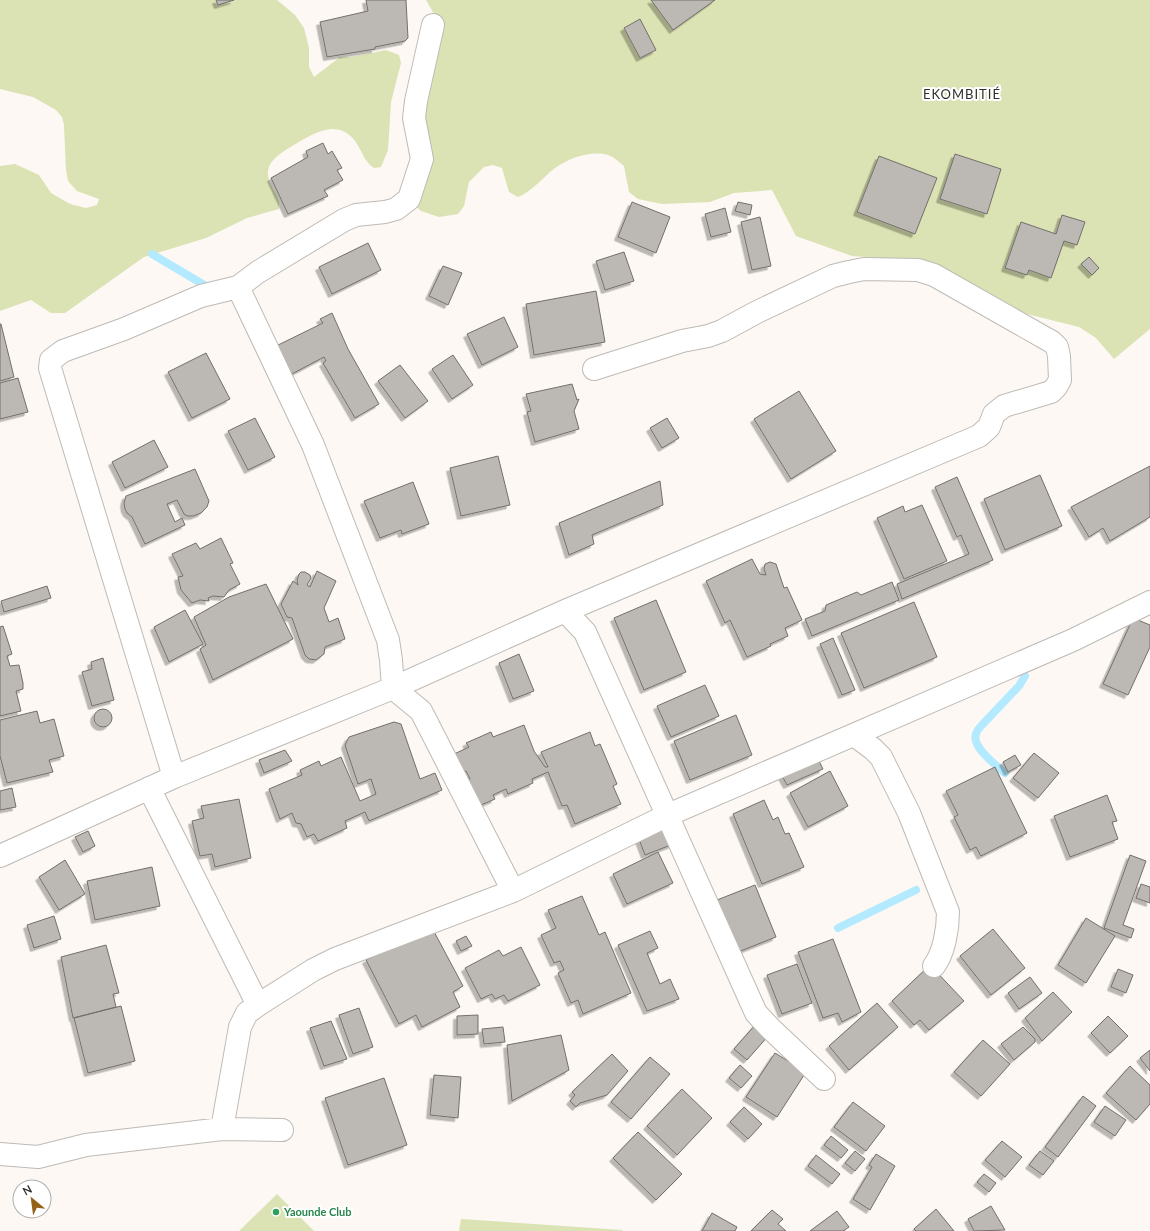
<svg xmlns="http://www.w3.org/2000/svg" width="1150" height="1231" viewBox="0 0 1150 1231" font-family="Lato,sans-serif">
<defs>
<filter id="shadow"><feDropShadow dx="-3.5" dy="3.5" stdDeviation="0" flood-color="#0004"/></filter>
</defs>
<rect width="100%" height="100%" fill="#fdf8f3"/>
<path fill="#dbe2b3" d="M0,0h277l18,15 9,13 5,20v19l5,10 26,-20h12l34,-7 13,5 2,8 -10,39 -3,48 -7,17 -7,1c-10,-6 -12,-18 -19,-27 -19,-24 -43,-6 -63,5 -9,6 -23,13 -24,26 -1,15 13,22 11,37l-32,9 -41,20 -62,19 -79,56h-14l-20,-13 -31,11v-145l15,-2 24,11 12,18 19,11 16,4 11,-3 2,-6 -22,-8 -9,-10 -2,-11 -2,-45 -2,-8 -6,-7 -23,-13 -33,-8z
M426,0h724v329l-36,30 -18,-21 -17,-11 -52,-13 -98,-47 -32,-8 -45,-3 -56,-20 -24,-46 -38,3 -24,9 -48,2 -24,-5 -9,-7 -5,-26c-5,-4 -10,-9 -16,-11 -17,-5 -39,3 -53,13 -13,10 -22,23 -37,29l-9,-5 -7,-24 -9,-3 -9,2 -15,15 -5,24 -6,8 -19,3 -18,-6 -8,-7 24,-185z
M277,1194l37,37h-75z
M461,1219l161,11 1,1h-164z"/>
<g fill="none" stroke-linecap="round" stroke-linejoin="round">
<path stroke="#b3eaff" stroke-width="8" d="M152,254l59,35
M1005,773c-8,-7 -34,-26 -29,-39 1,-3 3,-6 5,-8l38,-40 6,-10
M838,928l78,-38"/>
</g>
<path fill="#bcb8b3" stroke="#736f6b" filter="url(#shadow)" d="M216,0h18l-16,5z
M366,0h40l2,38 -3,3 -30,6v2l-48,8 -7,-35 48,-11z
M651,0h64l-42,30z
M640,19l16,31 -16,8 -16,-30z
M323,143l5,11 4,-3 10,17 -5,2 6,10 -19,10 4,6 -40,18 -17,-36 37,-21 -2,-6z
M955,154l46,15 -14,45 -47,-15z
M879,156l58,22 -22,56 -58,-22z
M632,202l38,15 -14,36 -38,-16z
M738,202l14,3 -2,10 -15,-4z
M725,208l6,24 -20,5 -6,-23z
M1062,215l23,7 -8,23 -13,-4 -13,37 -22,-8 -2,5 -22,-7 16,-46 35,12z
M760,217l11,49 -19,4 -11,-48z
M368,243l13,27 -49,24 -13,-27z
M624,252l10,29 -29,9 -9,-29z
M1089,257l10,11 -7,7 -11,-11z
M443,266l19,7 -14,32 -19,-9z
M596,291l9,51 -71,13 -8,-51z
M332,313l16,36 31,55 -24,14 -32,-55 3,-2 -2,-4 -36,19 -16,-28 51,-25 -3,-4z
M504,317l14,30 -36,18 -15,-31z
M0,324h1l13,53 -14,4z
M206,353l24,46 -38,19 -24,-46z
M453,355l20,30 -21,14 -20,-30z
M400,365l28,36 -23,17 -27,-37z
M18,378l10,34 -28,7v-36z
M572,384l5,16 2,-1 -5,12 5,18 -44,13 -8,-30 4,-1 -5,-17z
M799,391l37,60 -45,28 -37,-60z
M255,418l20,39 -27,13 -20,-39z
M667,418l12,20 -17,10 -12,-20z
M154,440l14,27 -43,21 -13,-26z
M498,456l12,49 -49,11 -11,-48z
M1150,466v51l-40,24 -7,-13 -14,9 -18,-30z
M195,469l14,32 -2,6 -6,6 -8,3h-6l-3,-2 -7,-14 -10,4 8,18 7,-4 3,7 -40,19 -13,-27 -5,-4 -2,-4 -1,-6 2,-7z
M1040,475l22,51 -57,24 -21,-51z
M957,477l36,83 -91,39 -5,-15 72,-30 -8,-19 -4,2 -22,-50z
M660,481l3,24 -71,30 2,9 -25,11 -10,-32z
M413,482l16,42 -27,10 -1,-4 -21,8 -16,-37z
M922,505l25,56 -43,18 -27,-61 26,-12 2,6z
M221,538l12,25 -3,1 10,20 -11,6 -5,7 -11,-1 -5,2 1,3 -9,-1 -8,3 -11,-13 -3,-13 5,-1 -11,-22 24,-11 4,6z
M752,559l8,15 6,1 -2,-6 1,-5 5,-2 6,2 8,24 3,-1 15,33 -17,8 3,8 -18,8 1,2 -24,11 -17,-37 -5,3 -19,-42z
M317,571l19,10 -12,27 5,14 9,-4 7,21 -20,8 -1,7 -8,6 -7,-1 -4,-4 -13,-37 -5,-1 -6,-13 12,-23 5,4 -1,-5 2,-6 2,-2h4l5,3 1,3 -4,7 3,2z
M892,582l7,18 -87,36 -7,-17 20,-8 1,-6 31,-13 4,3z
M266,584l27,55 -80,41 -13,-31 6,-4 -12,-28 35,-20z
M47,586l4,12 -47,14 -3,-11z
M656,600l30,72 -42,18 -30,-72z
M914,602l23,55 -73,31 -23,-55z
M185,610l18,34 -34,18 -15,-35z
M1133,618l17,7v22l-22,48 -25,-11z
M3,626l9,28 -5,2 3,10 9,-1 4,18v6l-7,2 5,20 -21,5v-89z
M833,638l22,52 -13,5 -22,-51z
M519,654l15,37 -21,8 -14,-36z
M103,658l11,42 -22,6 -10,-34 10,-3 -1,-7z
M705,685l14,31 -48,21 -14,-31z
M94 718a9 9 0 1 1 18 0a9 9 0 1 1-18 0Z
M37,711l3,12 14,-4 10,37 -15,4 4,12 -46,11 -7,-27v-36z
M736,715l16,40 -62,25 -16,-39z
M394,722l7,2 19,55 15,-6 7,17 -73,31 -4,-9 -20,9 2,7 -29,13 -4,-7 -7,3 -6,-13 -5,-1 -4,-10 -12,6 -11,-30 33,-14 -2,-5 19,-9 2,5 20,-9 19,44 16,-7 -5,-15 -13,5 -13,-39 4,-8z
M524,725l10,26 11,16h3l-7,-15 49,-20 5,14 5,-2 17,40 -4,2 8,18 -46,20 -8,-19 -5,1 -14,-34 -16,7 1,4 -25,11 -2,-5 -13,6 2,4 -21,9 -11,-26 7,-3 -4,-8 -8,3 -8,-18 19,-9 -3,-4 25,-11 2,5z
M285,750l7,11 -28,12 -5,-13z
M1034,753l25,20 -21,25 -25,-20z
M816,755l7,14 -36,16 -7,-13z
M1015,755l6,10 -13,7 -5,-10z
M995,767l32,66 -46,23 -5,-9 -6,3 -16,-33 4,-2 -12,-24z
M830,771l18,35 -40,21 -18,-34z
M12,788l4,19 -16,3v-19z
M1107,795l10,26 -5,1 6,17 -48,18 -16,-41z
M239,799l12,59 -36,9 -3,-13 -12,2 -8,-35 12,-3 -3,-12z
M764,800l9,20 5,-3 7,17 4,-1 15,34 -42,17 -29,-70z
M667,822l9,21 -31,12 -8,-21z
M88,831l7,15 -12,6 -8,-15z
M658,852l15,31 -46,21 -14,-30z
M1130,855l16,6 -23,64 11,4 -3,9 -27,-10z
M65,860l20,34 -26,16 -20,-33z
M152,867l8,39 -65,14 -8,-39z
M1141,884l9,3v16l-14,-5z
M755,885l21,52 -38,15 -21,-52z
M582,896l17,39 6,-3 26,61 -48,21 -5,-14 -7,3 -13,-30 6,-3 -4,-9 -6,2 -13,-28 15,-7 -8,-18z
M54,916l7,23 -27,9 -7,-23z
M1086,918l29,18 -29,47 -28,-18z
M431,926l32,60 -10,6 7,15 -38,20 -6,-12 -17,9 -33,-64z
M993,929l32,39 -34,27 -31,-39z
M650,931l8,17 -11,5 13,31 10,-5 9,20 -32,12 -29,-66z
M466,936l6,10 -11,5 -5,-10z
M833,939l28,73 -19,10 -4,-9 -15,5 -25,-66z
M106,945l13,48 -6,1 3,13 -43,11 -12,-61z
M521,947l19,38 -32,16 -4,-6 -9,4 -3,-5 -11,5 -16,-31 34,-18 4,6z
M797,964l15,39 -30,11 -15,-39z
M930,965l34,36 -35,29 -9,-10 -6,5 -22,-24z
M1118,969l15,6 -7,18 -15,-6z
M1030,977l12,16 -23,16 -11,-16z
M1053,992l19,20 -30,29 -17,-23z
M877,1003l21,24 -49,43 -20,-24z
M121,1006l14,55 -47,12 -14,-55z
M359,1008l14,39 -20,7 -14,-39z
M478,1015v19l-21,1v-19z
M1108,1016l20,20 -18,17 -19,-20z
M331,1021l16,38 -23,7 -14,-38z
M756,1024l13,11 -22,25 -13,-11z
M503,1027l2,15 -21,2 -2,-15z
M1023,1027l12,12v3l-21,18 -13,-16z
M561,1035l8,35 -57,31 -5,-56z
M983,1040l27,24 -29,32 -27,-24z
M1150,1050v21l-10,-13z
M775,1053l31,19 -29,45 -31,-20z
M612,1054l16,17 -21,24 -27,8 -4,4 -6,-6 5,-6 -3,-3z
M650,1057l20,17 -39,45 -20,-17z
M740,1065l12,11 -11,12 -12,-10z
M1130,1066l20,19v19l-14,16 -30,-27z
M434,1075l27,2 -3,41 -28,-3z
M384,1078l23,67 -59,20 -23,-67z
M682,1089l30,29 -35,37 -30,-29z
M1083,1096l13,10 -38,51 -13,-10z
M853,1102l32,24 -19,25 -32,-24z
M1105,1106l21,14 -11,16 -21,-14z
M744,1107l18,17 -14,15 -18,-17z
M638,1132l44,42 -26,26 -43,-42z
M831,1136l17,14 -7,8 -17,-13z
M1002,1141l20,16 -17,20 -20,-17z
M855,1151l10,8 -10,12 -10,-8z
M1040,1151l14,10 -11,14 -14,-10z
M876,1154l19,12 -25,44 -17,-11 19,-32 -3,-2z
M816,1155l24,19 -8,10 -24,-18z
M984,1174l12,9 -7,9 -12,-10z
M991,1206l14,24 -31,1 -6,-12z
M936,1209l18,22h-38l-2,-2z
M772,1210l11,9 -5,5 8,7h-35z
M837,1211l12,16 -6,4h-33z
M712,1213l25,14 -2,4h-33z"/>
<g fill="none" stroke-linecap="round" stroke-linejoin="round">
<g stroke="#bebab5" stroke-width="24">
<path id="minor" d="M238,287l75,158 75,195 3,20 2,28 28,23 92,180
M565,611l20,21 171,381 14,15 54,51
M854,735l19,14 8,8 28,56 39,99c0,17 -4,41 -14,54
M174,777l-124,-409 1,-8 12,-9 61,-22 77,-33 37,-9 20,-15 86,-52 12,-5 29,-3 11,-3 13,-10 13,-40 -8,-41 2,-17 17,-76
M149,788l109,217
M0,856l174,-79 219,-89 172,-77 414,-175 10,-9 5,-13 10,-8 47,-14 5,-5 4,-7 -1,-24 -2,-9 -5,-5 -118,-67 -16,-5 -54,-1 -15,3 -16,4 -76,36 -35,19 -14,5 -26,5 -88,28
M222,1129l18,-102 7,-14 11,-8 55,-35 22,-11 178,-68 155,-76 405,-175 77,-38
M0,1154l38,3 48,-12 136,-16 60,1"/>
</g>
<use href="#minor" stroke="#fff" stroke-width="22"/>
</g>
<circle fill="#2e9e5b" stroke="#fff" stroke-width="1.5" cx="276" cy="1212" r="4"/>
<g text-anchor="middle" stroke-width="4" stroke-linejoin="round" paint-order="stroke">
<g font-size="11" font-weight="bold" fill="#27864d" stroke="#fff" text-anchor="start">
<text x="284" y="1216">Yaounde Club</text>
</g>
<g font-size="13" letter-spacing="1" fill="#302f2d" stroke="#fff">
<text x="962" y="99">EKOMBITIÉ</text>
</g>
</g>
<g transform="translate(32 1199) rotate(331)"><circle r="19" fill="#ffffff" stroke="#acacab"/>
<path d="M0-3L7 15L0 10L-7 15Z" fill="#966217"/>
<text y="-6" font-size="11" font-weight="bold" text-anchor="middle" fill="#302f2d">N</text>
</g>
</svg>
